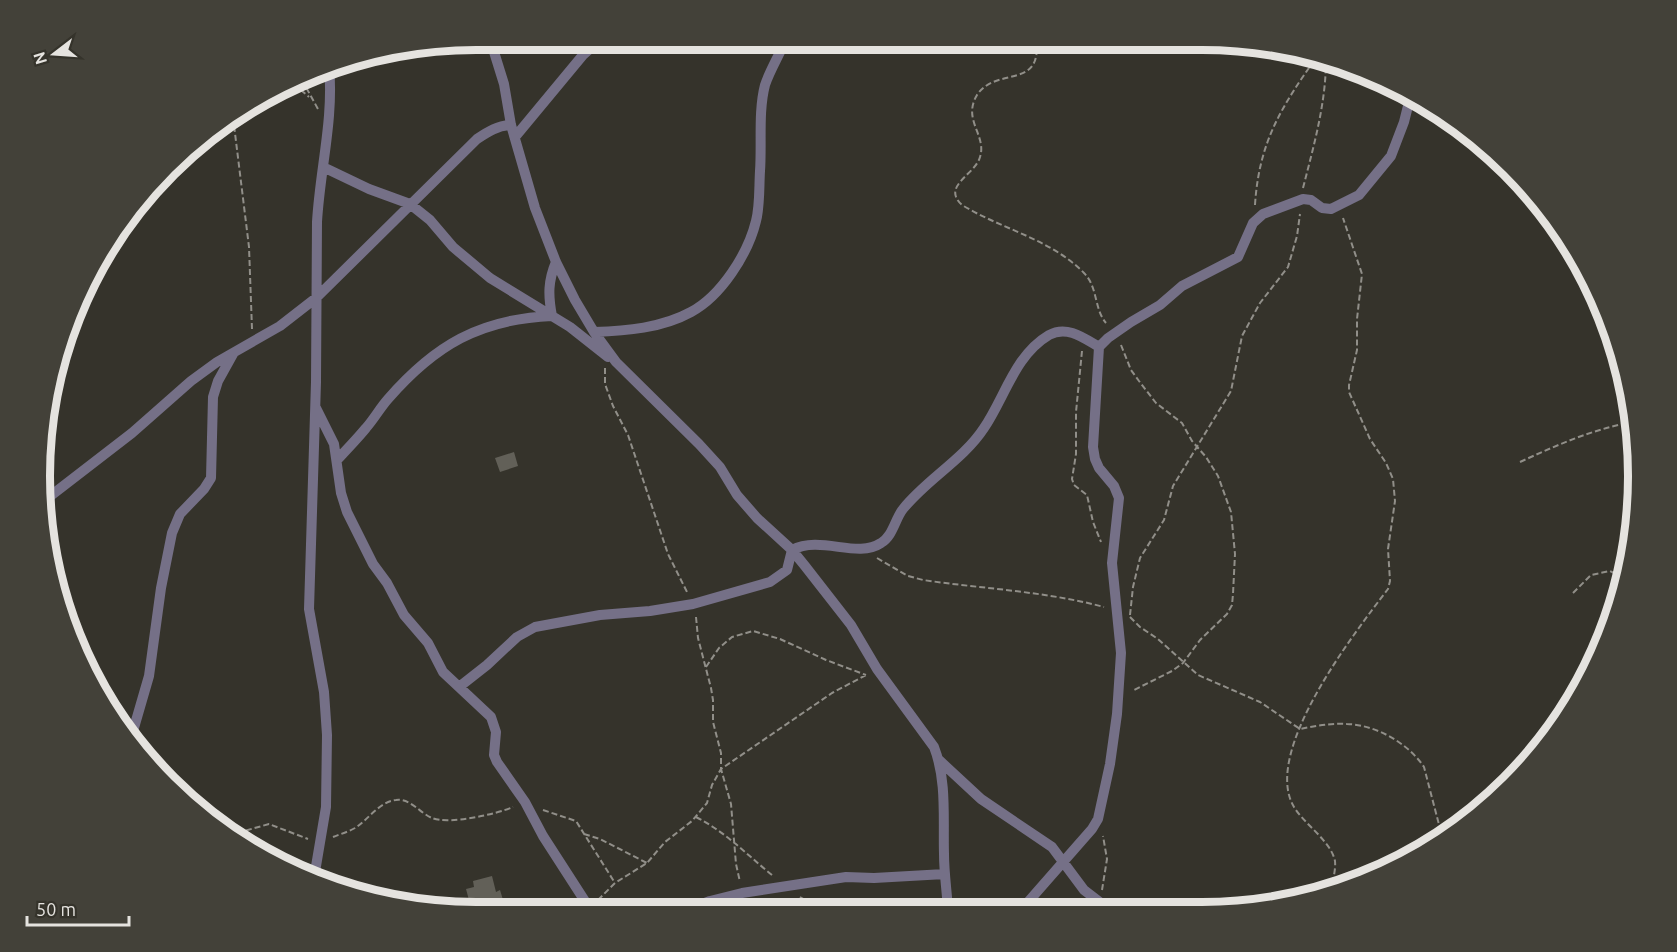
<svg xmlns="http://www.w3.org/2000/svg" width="1677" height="952" viewBox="0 0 1677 952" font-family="Ubuntu,sans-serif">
<rect width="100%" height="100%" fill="#35332b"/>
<path fill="#626058" d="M514,452l4,14 -18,6 -5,-14z
M492,876l4,16 4,-2 4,13 -3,1 1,4 -4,2 1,2h-18l-3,-10 -8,2 -4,-15 8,-2 -1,-6z"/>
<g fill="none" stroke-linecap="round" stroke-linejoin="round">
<path stroke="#918f89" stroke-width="2" stroke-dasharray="6 3" stroke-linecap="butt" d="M1036,40c7,50 -40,26 -59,55 -15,25 10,40 3,62 -5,18 -39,29 -18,48 39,24 89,34 122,68 14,14 10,36 22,50
M302,80l16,29
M294,84l15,13
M233,117l16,130 3,82
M1303,188c11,-43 23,-85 23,-129
M1255,205c4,-64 27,-99 63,-150
M1121,345l10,25 8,11 17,22 26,20 10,18 14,16 12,19 13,36 4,42 -2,40 -1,11 -5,9 -27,26 -17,23 -11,8 -40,20
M1082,351l-6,61v42l-4,25 2,6 13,10 6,27 8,20
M605,368v16l8,22 15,29 40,119 19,38
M1520,462c37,-17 73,-33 113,-40
M877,558l31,18 15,4c61,9 121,11 181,27
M1573,593l18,-18 19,-4 14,7
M1130,615l3,-28 7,-29 24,-38 9,-34 58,-95 11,-55 18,-33 28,-36 9,-31 3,-22
M696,617l2,21 13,50 2,12v22l8,31v16l10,35 5,60 4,18
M1130,617l10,10 18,12 40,36 62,27 40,27c15,-3 31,-6 47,-5 29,1 61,19 77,43l19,73
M706,667l13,-19 13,-11 21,-6 27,8 46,21 40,15
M543,810l33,11 39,62
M696,817c31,16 50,37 76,58
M228,831h16l25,-7 39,15
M584,834l16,5 47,24
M333,837c7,-3 15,-5 22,-9 13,-8 25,-27 41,-28 14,-2 24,13 36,18 16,7 65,-4 81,-11
M1102,890l5,-31 -4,-23
M1331,892c1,-10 5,-21 4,-31 -4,-20 -31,-37 -41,-54 -33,-55 62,-176 94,-218l2,-8 -2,-32 7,-48 -2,-22 -7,-16 -16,-24 -21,-47v-7l8,-35v-31l5,-45 -19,-56
M800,897l24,14
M598,900l17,-17 32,-20 18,-21 27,-21 15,-18 5,-18 9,-16 111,-76 34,-18
M567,912l7,-5"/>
<path stroke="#757087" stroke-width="10" d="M490,39l14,45 7,41 24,83 21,54 19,38 19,32 22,30 83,82 21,23 17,28 20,23 35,32 13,16 46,59 26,44 57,78c13,33 9,72 10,107 0,19 3,38 4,56
M515,137l68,-82 18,-16
M323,167l46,22 41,15 20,16 23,27 37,31 80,49 38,30
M594,332c32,-1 68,-4 97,-20 30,-16 57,-58 65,-91 4,-15 3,-34 4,-50 2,-27 -2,-59 5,-86 5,-15 15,-31 21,-46
M316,408l18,36 7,49 6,19 26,52 14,19 17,32 24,28 15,29 48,45 5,15 -2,23 3,7 28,40 18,34 49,76
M338,459c9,-10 19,-20 28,-31 8,-9 14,-20 22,-29 47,-54 92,-80 164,-83 -4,-21 -4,-35 4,-54
M40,504l92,-71 59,-52 26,-19 63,-36 36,-28 161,-159c12,-8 20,-13 34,-14
M459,687l28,-22 30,-28 18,-10 65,-12 50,-4 43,-7 77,-22 17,-12 5,-20c29,-15 65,9 89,-7 12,-7 14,-24 22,-34 24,-30 60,-49 81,-81 21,-31 31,-73 65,-93 18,-10 35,3 50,12
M131,738l18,-62 12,-88 11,-55 8,-19 24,-25 7,-11 2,-81 5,-16 15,-27
M939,760l42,39 71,48 32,43 26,20
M314,878l12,-71 1,-72 -3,-43 -15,-83 7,-227 1,-160c3,-53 17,-103 12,-156
M1021,910l71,-81 6,-10 12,-55 7,-50 4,-61 -9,-90 7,-65 -5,-12 -15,-18 -4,-9 -2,-12 6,-100 9,-9 23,-16 29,-17 22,-19 56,-29 15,-34 10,-9 40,-15 8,1 11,8 9,1 28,-14 32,-39 13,-34 7,-28
M684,911l26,-10 32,-8 104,-16 28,1 71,-4"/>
</g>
<path d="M0 0H1677V952H0ZM476 50H1202A426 426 0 0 1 1628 476V476A426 426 0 0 1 1202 902H476A426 426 0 0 1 50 476V476A426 426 0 0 1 476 50Z" fill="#434139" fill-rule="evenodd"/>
<path fill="none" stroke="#e5e3df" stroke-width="8" d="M476 50H1202A426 426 0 0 1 1628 476V476A426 426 0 0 1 1202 902H476A426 426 0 0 1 50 476V476A426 426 0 0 1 476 50Z"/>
<g transform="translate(54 54) rotate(253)" stroke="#35332b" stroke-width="4.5" paint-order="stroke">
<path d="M0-4.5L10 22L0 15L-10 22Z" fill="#e5e3df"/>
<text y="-9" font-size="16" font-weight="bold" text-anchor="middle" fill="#e5e3df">N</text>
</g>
<path d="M27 916v9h102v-9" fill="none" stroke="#e5e3df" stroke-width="3"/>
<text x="36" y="916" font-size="18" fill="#e5e3df" stroke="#35332b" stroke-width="4.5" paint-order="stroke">50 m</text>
</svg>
